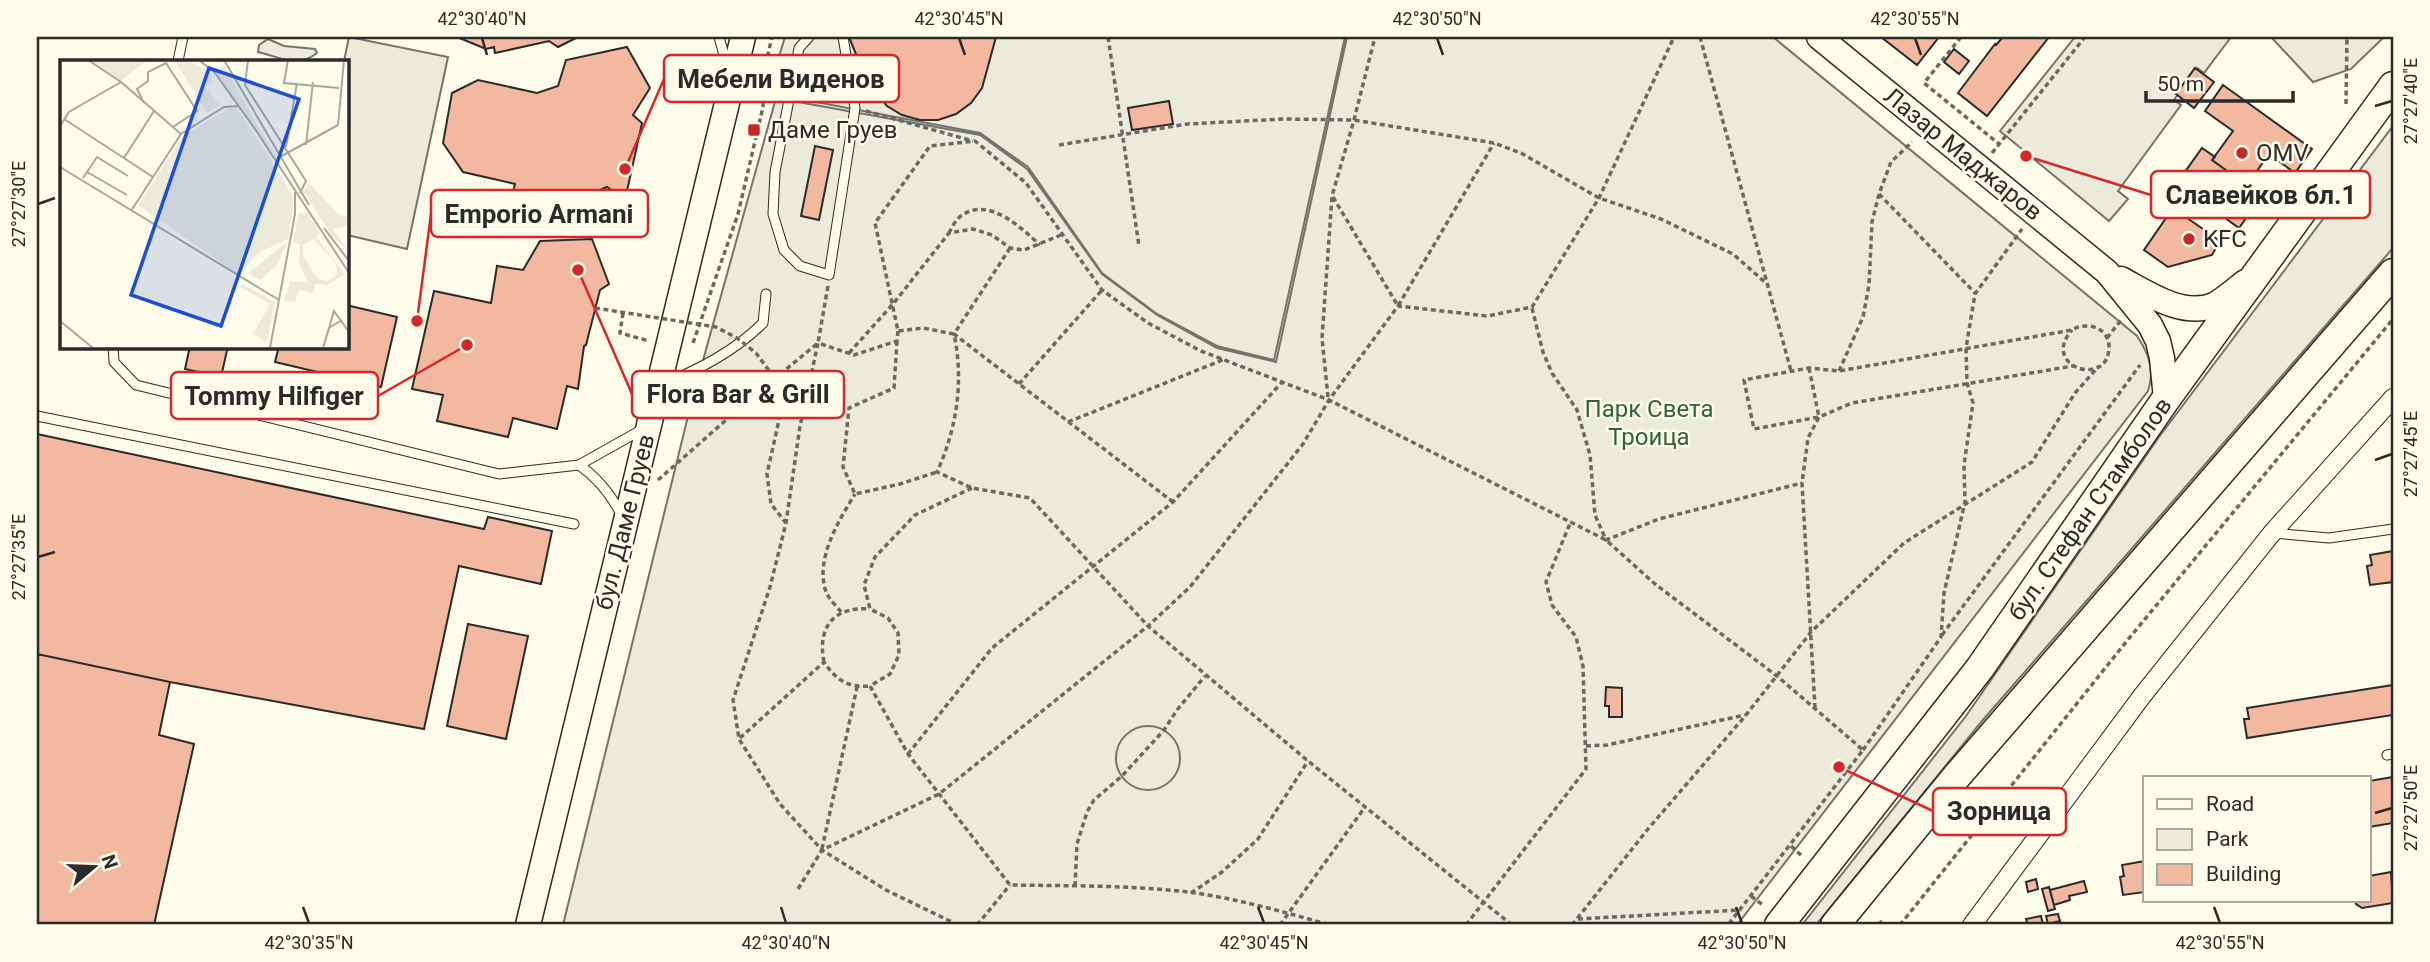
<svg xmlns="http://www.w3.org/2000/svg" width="2430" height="962" viewBox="0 0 2430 962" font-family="Roboto,sans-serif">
<rect width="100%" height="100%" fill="#fdfbea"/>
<path fill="#ecebdb" stroke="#74746e" stroke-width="2" d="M349,37l99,20 -41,192 -60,-14 -1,-174h-2z
M785,37h560l-71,323 -57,-14 -60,-32 -55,-41 -74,-106 -48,-34 -212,-40z
M1347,37h426l364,299c12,17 18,35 11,55l-411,534h-1174l129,-525 84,-302 204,37 47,34 75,105 55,41 60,33 59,14z
M2075,37h156l-27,36 -7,-5 -23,32 7,5 -63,86 10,8 -19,22 -109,-90z
M2271,37h113l-33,32 -38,13z
M268,39l16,7 31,3 2,4c-21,16 -36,4 -59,-1l1,-7z
M2393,126v122l-411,473 -166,204h-14l164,-209 193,-279z"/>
<path fill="#eceadb" stroke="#74746e" stroke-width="2" d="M1116 758a32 32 0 1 1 64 0a32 32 0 1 1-64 0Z"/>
<path fill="#f2b8a0" stroke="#2b2b2b" stroke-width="2" d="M457,37h121l-20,10 -9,-6 -54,12 -1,-6 -8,2z
M849,37h147l-14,51 -11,15 -15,11 -18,6h-18l-18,-5 -15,-9 -12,-15 -13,-22z
M1881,37h58l-22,28z
M2003,37h46l-62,79 -29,-23 37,-49 1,1z
M627,47l23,41 -17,27 9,8 -17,77 -18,-13 -60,26 -6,-18 -28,-3 2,-8 -52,-12 -20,-29 9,-50 26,-13 59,13 21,-7 8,-26z
M1954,49l15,12 -10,13 -15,-12z
M2195,68l19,14 -20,26 -18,-14z
M2223,85l89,64 -17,24 -26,-19 -22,31 -35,-25 21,-29 -28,-20z
M1169,101l4,23 -41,6 -4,-22z
M815,146l18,4 -14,70 -18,-4z
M2202,148l13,9 -3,3 35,25 2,-3 15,11 -25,35 -62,-45z
M2173,208l47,33 -8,14 -44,12 -24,-17z
M592,239l17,45 -9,6 -14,55 -2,1 -6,43 -11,-3 -10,43 -44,-11 -5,19 -71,-16 6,-26 -31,-6 22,-98 57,12 6,-37 26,4 17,-29z
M346,305l51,12 -16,70 -106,-25 4,-16h67z
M190,346h38l-7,31 -36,-8z
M37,434l447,95 4,-12 64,14 -11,53 -82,-18 -35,163 -254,-47 -133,-28z
M2393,551v31l-23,3 -3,-19 5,-1 -2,-10z
M468,624l60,12 -22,103 -59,-13z
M37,654l133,28 -11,53 35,9 -40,181h-108l-9,-2z
M2393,685v30l-146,23 -3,-19h5l-2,-11z
M1606,687l16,1v29h-13v-11h-4z
M2393,777v46l-24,4v-46z
M2145,861v31l-22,3 -3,-18 4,-1 -2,-11z
M2391,872l2,31 -31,5 -6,-4 -1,-3h14v-25z
M2036,879l2,10 -10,3 -2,-10z
M2084,881l3,11 -18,4 1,4 -16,5 -4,-15z
M2049,887l6,22 -7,2 -6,-22z
M2058,914l2,7 -12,3 -2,-8z
M2041,916l2,9h-15l-2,-6z"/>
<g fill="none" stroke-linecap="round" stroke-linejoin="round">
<g stroke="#2b2b2b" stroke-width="11">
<path id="lane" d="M719,37l9,32
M809,37l-10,11 -24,124 -2,42 11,36 16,16 29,9 26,-167 -12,-71
M178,61l5,-24
M113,346l1,16 22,23 363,89 80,-9
M662,385c37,-16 72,-33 101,-62l3,-29
M37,416l537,108
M621,514c-11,-21 -23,-36 -42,-49l64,-36
M2273,533l56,5 64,-9
M2387,755l6,-1"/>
</g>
<g stroke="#2b2b2b" stroke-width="20">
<path id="street" d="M1972,925l170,-229 130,-163 121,-135"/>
</g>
<g stroke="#2b2b2b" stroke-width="27">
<path id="secondary" d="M1819,37l288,235 43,53 8,16 4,17 4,41
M2121,279c26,14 62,39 93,26 11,-6 21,-15 31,-23
M528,925l215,-888"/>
</g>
<g stroke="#2b2b2b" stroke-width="31">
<path id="primary" d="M1779,925l201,-257 186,-269 227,-313
M1835,925l121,-148 437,-504"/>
</g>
<path stroke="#6a6964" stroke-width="3.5" stroke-dasharray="5 3.5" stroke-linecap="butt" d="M1108,37l31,209
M1700,37l91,334
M1961,37l-37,46 75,61
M2346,104l1,-67
M866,111l107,30
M1059,145l128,-21 97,-5 70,1 140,23 27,10 78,45 62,21 72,35 34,30
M1992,153l93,-116
M1879,194l96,99
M1333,197l65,109 96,-163
M949,233c3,-6 7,-14 13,-18 28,-18 58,12 78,30
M1010,248l-56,86 219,168
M1532,308l11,44 9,21 25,37 13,45 5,60 11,25 53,-21 143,-36
M623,313l-3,20 29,8
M898,331l-1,10 -43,14 -36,-12 -18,83 -14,97 -16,64 -37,113 6,39 41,65 42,46 64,40 72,35
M2107,338l14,-18
M897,341l-3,47 -45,20 -6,59 12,27 45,-10 37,-12
M693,343l45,-129 25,-107 1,-36 8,-34
M849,353l44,-49 56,-71 24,-4 19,6 18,13 14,2 37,-15
M1809,368l10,49 -65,12 -10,-49 65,-12 30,3 233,-41c14,-9 36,-3 37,16 1,43 -70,21 -37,-16
M1839,371l24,-54 6,-32 3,-63 7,-28 12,-32 21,-20
M1019,384l83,-94
M1328,397l-6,-59 10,-142 22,-76 21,-83
M1068,422l157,-63
M658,480l93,-82 67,-55 10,-57
M972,488l-57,27 -40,42 -11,28 6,24 18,9 10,15 1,22 -9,19 -20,12 38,68 102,131c59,1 119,0 178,7 47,6 96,20 142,33
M841,612c-4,-5 -11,-12 -14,-18 -14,-32 12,-74 28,-100
M1942,635l198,-270
M824,662c-7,-35 10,-56 46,-53
M1815,708l-13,-225 6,-45 11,-21 33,-14 221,-37
M740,738l84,-76c12,18 24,26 46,24
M1586,746l21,-1 138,-30
M1863,750l78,-113 3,-44 21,-91 -1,-37 9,-62 -6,-20 -1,-35 9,-54 47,-65
M908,754l84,-106 181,-146 110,-121
M1791,846l11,10
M822,849l35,-162
M1075,886l2,-42 10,-32 7,-12 28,-24 42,-46 13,-20 28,-34
M798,889l24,-39 117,-56 209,-168 42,-39 113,-143 26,-44 69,-94 89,10 45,-9 67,-109 75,-161
M1191,893l31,-21 36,-33 50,-78
M1751,896l13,10
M1578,919l162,-9
M977,925l33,-40
M1280,925l85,-118
M1466,925l120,-156 -3,-103 -7,-29 -24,-32 -6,-23 25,-61
M1512,925l-204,-164 -160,-135 -118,-128 -58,-10 -35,-16c20,-44 27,-91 17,-138l-31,-6 -25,3 -23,-108 55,-77 45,-5 51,42 76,107 46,33 53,28 128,49 277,140 49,44 122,92 86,74 -135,175
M1572,925l76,-96 98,-114 65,-83 93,-89 128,-81 43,-69 24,-27
M1878,925l3,-3 4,3
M1900,925l226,-283 267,-323"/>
<use href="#lane" stroke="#fdfbea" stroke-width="9"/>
<use href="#street" stroke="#fdfbea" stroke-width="18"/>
<use href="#secondary" stroke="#fdfbea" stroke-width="24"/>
<use href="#primary" stroke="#fdfbea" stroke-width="28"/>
<path stroke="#6a6964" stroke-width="3.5" stroke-dasharray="5 3.5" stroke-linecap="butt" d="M595,308l121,19 21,11 19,15 14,19 8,25 1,23 -12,54 4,30 15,19"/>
</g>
<path fill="none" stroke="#2b2b2b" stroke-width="2.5" d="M482,38l5,17M959,38l6,17M1437,38l6,17M1915,38l6,17M2375,106l17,-5M38,204l17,-6M2375,460l17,-6M38,557l17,-5M2375,813l17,-5M303,907l6,16M781,907l5,16M1258,907l6,16M1736,907l6,16M2214,907l6,16"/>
<g fill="#c62828" stroke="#fdfbea" stroke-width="2.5">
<rect x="747" y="123" width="14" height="14" rx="3.5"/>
<circle cx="2242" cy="153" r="7"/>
<circle cx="2189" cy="239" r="7"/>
</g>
<g text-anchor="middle" stroke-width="5" stroke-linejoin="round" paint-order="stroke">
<g font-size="24" fill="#2b2b2b" stroke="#fdfbea" text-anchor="start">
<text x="768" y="138">Даме Груев</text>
<text x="2256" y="161">OMV</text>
<text x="2203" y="247">KFC</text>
</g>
<g font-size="24" fill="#2b2b2b" stroke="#fdfbea">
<text transform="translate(1963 154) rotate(39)" y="8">Лазар Маджаров</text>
<text transform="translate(2090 509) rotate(-55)" y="8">бул. Стефан Стамболов</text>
<text transform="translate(625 522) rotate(-76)" y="8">бул. Даме Груев</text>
</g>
<g font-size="24" fill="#34623c" stroke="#fdfbea">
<text x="1649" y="417">Парк Света<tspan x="1649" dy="28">Троица</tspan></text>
</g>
</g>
<g transform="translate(60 60)">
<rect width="289" height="289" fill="#fdfbea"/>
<path d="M30,0h57l-26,21zM114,0h13l23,12 3,10 -8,4 14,19 -12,8zM164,6l38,67 30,48 -77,-110zM171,47h5l46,70 10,18 1,13 -5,31 -30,14 -19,22 -101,-70 45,-69zM249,123l30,32 10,2v8l-16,4 16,23 -17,-16 -29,-45zM247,152l13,21 -4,4 29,37 -18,11 -12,-1 -1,9 -15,-3 -4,12 -11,-2 6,-19 18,2 -9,-20 1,-19 -7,-1 5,-29zM254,179l22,25 1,11 -9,6 -10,-2 -15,-23v-11zM227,182l-10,23 -17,15 -12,-7zM182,224l33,18 -8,40 -14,-8 17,-30 -30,-17z" fill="#ecebdb" fill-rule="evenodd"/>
<path fill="none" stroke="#a9a89e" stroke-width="2" d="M28,0l33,22 60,52M139,0l16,13 42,59 92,141M164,0l85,145M188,0l-3,25 61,96 -6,12M228,0l-4,23 55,5M84,43l-7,-14 11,-8v-9l18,-9 31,48 -24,16M4,59l89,58M278,65l6,-65M0,66l9,-14 52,-30M246,85l7,-63M226,87l11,-64M220,97l58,-32M64,98l30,-47M0,107l219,133M27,112l40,23M23,118l14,-21 31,19M71,151l50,-77 43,-27 14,-1M264,168l25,33M0,261l33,27M269,268l5,-17 15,21M210,288l25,-134v-22M263,288l6,-20 13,-8"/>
<path fill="#1d4ed8" fill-opacity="0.15" stroke="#1d4ed8" stroke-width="3.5" d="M149,8l90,31 -78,227 -90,-31z"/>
<rect width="289" height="289" fill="none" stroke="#2b2b2b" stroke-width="3.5"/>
</g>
<path fill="none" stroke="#d62828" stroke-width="2.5" d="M625 169L664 79M2026 156L2151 195M417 321L431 214M578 270L632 394M467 345L378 396M1839 767L1933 811"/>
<g fill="#d62828" stroke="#fdfbea" stroke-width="2.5">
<circle cx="625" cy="169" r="7"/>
<circle cx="2026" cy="156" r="7"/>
<circle cx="417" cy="321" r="7"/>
<circle cx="578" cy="270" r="7"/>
<circle cx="467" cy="345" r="7"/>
<circle cx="1839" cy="767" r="7"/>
</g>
<g fill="#fdfbea" stroke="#d62828" stroke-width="2.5">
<rect x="664" y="55" width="235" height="47" rx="7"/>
<rect x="2151" y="171" width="219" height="47" rx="7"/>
<rect x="431" y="190" width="217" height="47" rx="7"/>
<rect x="632" y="371" width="212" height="47" rx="7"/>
<rect x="171" y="372" width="207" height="47" rx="7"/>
<rect x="1933" y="788" width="133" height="47" rx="7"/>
</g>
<g font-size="26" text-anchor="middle" font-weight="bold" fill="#2b2b2b">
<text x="781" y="88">Мебели Виденов</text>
<text x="2261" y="204">Славейков бл.1</text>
<text x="539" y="223">Emporio Armani</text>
<text x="738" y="403">Flora Bar &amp; Grill</text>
<text x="274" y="405">Tommy Hilfiger</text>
<text x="1999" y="820">Зорница</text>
</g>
<rect width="2430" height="962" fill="none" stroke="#fdfbea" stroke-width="77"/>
<rect x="2143" y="776" width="228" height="126" fill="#fdfbea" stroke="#a9a89e" stroke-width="2"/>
<rect x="2157" y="799" width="35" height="10" fill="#fdfbea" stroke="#a9a89e" stroke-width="2"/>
<text x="2206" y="811" font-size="21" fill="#2b2b2b">Road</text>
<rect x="2157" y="829" width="35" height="21" fill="#ecebdb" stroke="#a9a89e" stroke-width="2"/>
<text x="2206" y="846" font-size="21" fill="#2b2b2b">Park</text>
<rect x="2157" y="864" width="35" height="21" fill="#f2b8a0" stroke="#a9a89e" stroke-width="2"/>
<text x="2206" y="881" font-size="21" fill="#2b2b2b">Building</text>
<g transform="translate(94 867) rotate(71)" stroke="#fdfbea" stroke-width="5" paint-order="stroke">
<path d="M0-5L12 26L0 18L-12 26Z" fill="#2b2b2b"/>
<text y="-10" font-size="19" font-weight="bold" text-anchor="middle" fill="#2b2b2b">N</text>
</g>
<path d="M2146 91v10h147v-10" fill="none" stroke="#2b2b2b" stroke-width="3.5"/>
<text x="2157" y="91" font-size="21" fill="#2b2b2b" stroke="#fdfbea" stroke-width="5" paint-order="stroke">50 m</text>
<rect x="38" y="38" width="2354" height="885" fill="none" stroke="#2b2b2b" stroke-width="2.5"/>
<g font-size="18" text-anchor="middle" fill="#2b2b2b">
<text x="482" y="25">42°30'40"N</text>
<text x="959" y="25">42°30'45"N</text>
<text x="1437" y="25">42°30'50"N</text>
<text x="1915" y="25">42°30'55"N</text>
<text transform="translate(2411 101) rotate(-90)" y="6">27°27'40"E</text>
<text transform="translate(19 204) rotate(-90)" y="6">27°27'30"E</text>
<text transform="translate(2411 454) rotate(-90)" y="6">27°27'45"E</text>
<text transform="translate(19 557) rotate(-90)" y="6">27°27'35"E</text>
<text transform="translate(2411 808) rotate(-90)" y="6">27°27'50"E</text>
<text x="309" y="949">42°30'35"N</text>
<text x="786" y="949">42°30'40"N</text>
<text x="1264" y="949">42°30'45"N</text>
<text x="1742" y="949">42°30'50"N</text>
<text x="2220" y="949">42°30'55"N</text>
</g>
</svg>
